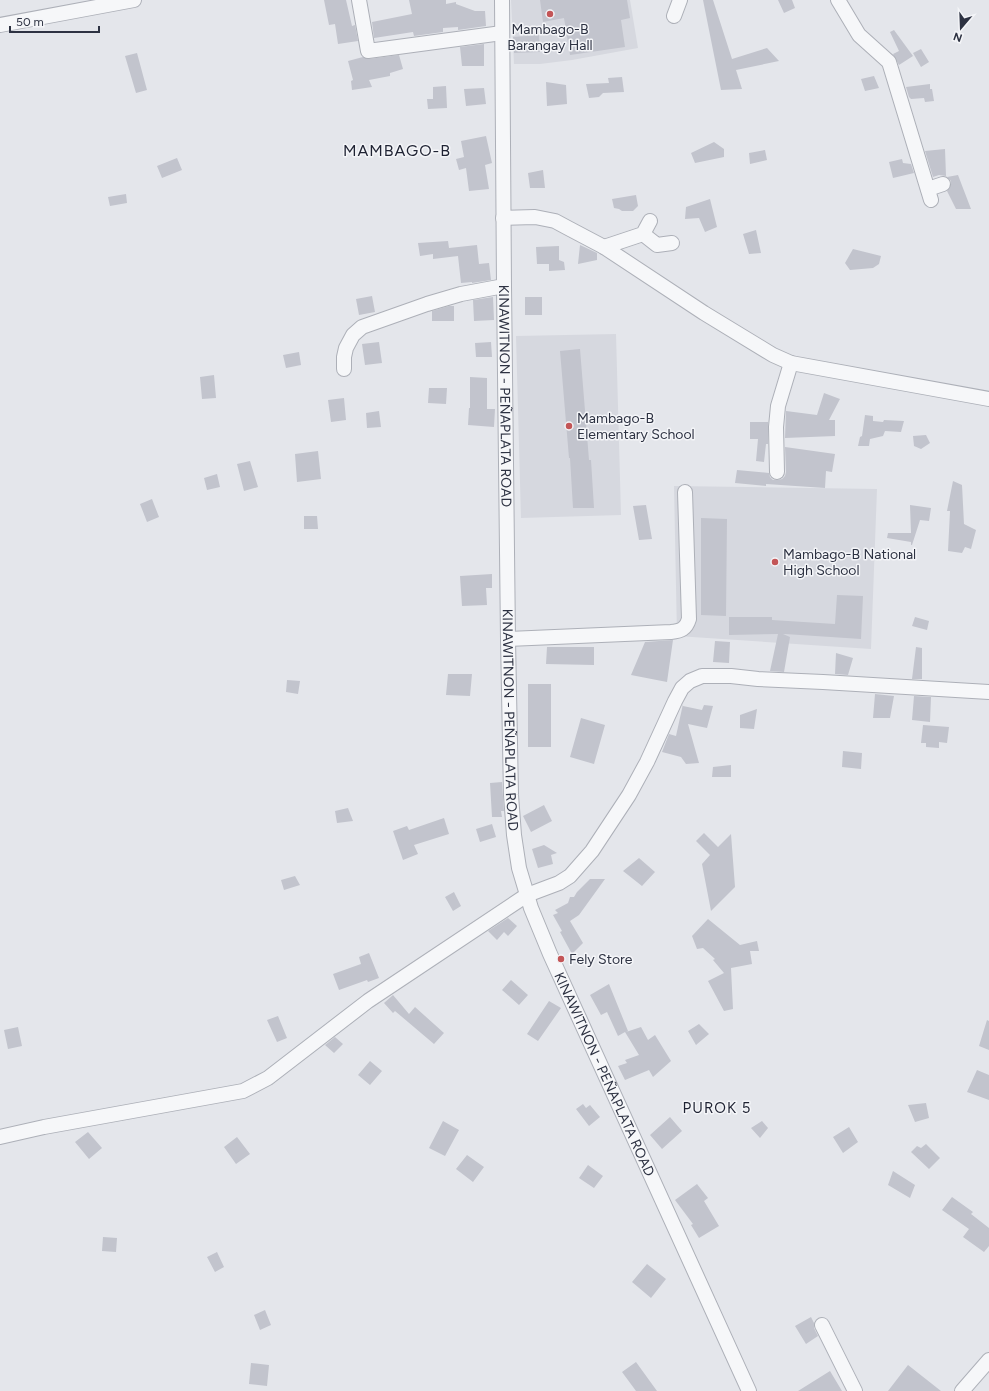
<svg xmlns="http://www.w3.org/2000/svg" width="989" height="1391" viewBox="0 0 989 1391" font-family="Figtree,sans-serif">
<rect width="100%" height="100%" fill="#e4e6eb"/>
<path fill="#d6d8df" d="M511,0h119l8,48 -66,12 -32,4h-26z
M616,334l5,181 -100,3 -5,-182z
M674,486l203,3 -6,160 -194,-13z"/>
<path fill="#c2c4cd" d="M324,0h22l6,26 3,-1 3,16 -20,3 -3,-20 -6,1z
M409,0h37v4l10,-2v2l19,7h10l1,15 -28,4v-3l-15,1v4l-29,4 -1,-4 -39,6 -2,-16 40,-8z
M540,0h87l3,18 -9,2 4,27 -55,8 -6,-37 -21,4z
M703,0h10l19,59 35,-11 12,13 -43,9 6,19 -21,1z
M778,0h14l3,8 -11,5z
M894,30l19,26 -14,9 -6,-11 6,-3 -9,-19z
M539,35l1,17 -26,1 -1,-16z
M484,44v22h-22l-2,-19z
M921,49l8,13 -8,5 -8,-14z
M137,53l10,37 -11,3 -11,-37z
M399,55l4,14 -13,4v3l-21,4 3,7 -20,3 -1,-9 2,-1 -5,-19 15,-4 6,2z
M874,76l5,12 -14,3 -4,-12z
M622,77l2,15 -21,1 -4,4 -10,1 -3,-14 23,-1 -1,-5z
M546,82l20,3 1,19 -20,2z
M930,84v5h2l2,12 -9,1 -1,-4 -13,1 -2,-2 -3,-10z
M446,86l1,22 -19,1 -1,-10h6v-12z
M484,88l2,16 -20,2 -2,-17z
M486,136l6,27 -7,2 4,24 -20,2 -3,-23 -7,2 -3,-11 8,-2 -3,-16z
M714,142l10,7v8l-29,6 -4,-10z
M945,149l1,27 -7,-1 -6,2 -8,-26z
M765,150l2,10 -17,4 -1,-11z
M177,158l5,12 -20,8 -5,-12z
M902,159l1,4 8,1 3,9 -21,5 -4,-16z
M543,170l2,18h-15l-2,-15z
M958,175l13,34h-15l-9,-18 4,-6v-4l-4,-4z
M126,194l1,9 -17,3 -2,-9z
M636,195l2,11 -5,5h-11l-3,-2 -5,-1 -2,-9z
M710,199l7,28 -12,5 -6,-14 -14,1 1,-12z
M756,230l5,23 -12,1 -6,-20z
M448,241l1,7 28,-3 2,19 10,-1 2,17 -19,3v-1l-11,1 -3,-27 -25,3v-5l-13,2 -2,-13z
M580,245l17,8v7l-19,4z
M559,246v14l5,2 1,8 -16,1v-7h-12l-1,-17z
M853,249l28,7 -2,8 -6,4 -23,2 -5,-7z
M372,296l3,16 -16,3 -3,-16z
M493,297l1,23 -20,1 -1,-21z
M525,297h17v18h-17z
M449,306h5v15h-22v-10z
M379,342l3,21 -17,2 -3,-21z
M491,342l1,15h-16l-1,-14z
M580,349l9,111h2l3,48h-21l-3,-50h-1l-9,-107z
M299,352l2,13 -15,3 -3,-13z
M214,375l2,23 -14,1 -2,-22z
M470,377l17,1v31h8l-1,18 -26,-2 1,-17h1z
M429,388h18l-1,16 -18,-1z
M824,393l16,6 -11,21h6v16l-50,2 1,-27 31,4z
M344,398l2,22 -15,2 -3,-22z
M379,411l2,16 -14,1 -1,-15z
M865,415l8,1v5l10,1 1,-2 20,1 -3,11 -16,-1 -2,5 -13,3 -1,7h-11l2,-9 2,-1z
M750,422h18v22h-2l-2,18 -8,-1 2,-22h-8z
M926,435l4,8 -9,6 -7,-3 -1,-10z
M785,447l50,7 -3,18 -6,-1 -1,17 -59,-4v2l-31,-3 2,-13 32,3 1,4 3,3h5l4,-1 3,-3 1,-4z
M318,451l3,28 -24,3 -2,-28z
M250,461l8,26 -14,4 -7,-27z
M217,474l3,13 -13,3 -3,-12z
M953,481l9,4 2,39 12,6 -5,19 -6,-2 -3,6 -14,-2 2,-40h-3z
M152,499l7,18 -12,5 -7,-18z
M646,505l6,34 -13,1 -6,-34z
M910,505l21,3 -2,13 -9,-1 -8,25h-1v-3l-24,-4 1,-5h23z
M304,516h13l1,13h-14z
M701,518l26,1 -1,97 -25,-1z
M492,574v14h-6l1,17 -25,1 -2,-30z
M837,595l26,1 -2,43 -76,-5h-2l7,3 -6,35 -14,-1 8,-37 -49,1v-18h43v3l63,4z
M915,617l14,4 -2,9 -15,-4z
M673,640l-6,42 -36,-7 14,-33z
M715,641l15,1 -1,21 -16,-1z
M547,647h47v18l-48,-1z
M916,647l6,1v31h-10z
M836,653l17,5 -5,17 -13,-1z
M448,674h24l-2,22 -24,-1z
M287,680l13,1 -2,13 -12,-2z
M528,684h23v63h-23z
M875,694l19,2 -4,22h-17z
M914,696l17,1 -1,25 -18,-2z
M683,704v2l19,4 2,-5 9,1 -6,22 -19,-4 11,39 -13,1 -5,-7 -19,-5 7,-18 7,2z
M757,709l-3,20 -14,-1v-13z
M581,718l24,7 -11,39 -24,-7z
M923,725l26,2 -2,16 -8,-1v6l-13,-1v-4h-5z
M843,751l19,2 -1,16 -19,-2z
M731,765v12h-19l1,-10z
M502,782l2,29h-3l1,6h-10l-2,-34z
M544,805l8,16 -21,11 -8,-16z
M348,808l5,13 -16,2 -2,-12z
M444,818l5,16 -35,11 4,9 -15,6 -10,-29 14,-5 2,4z
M492,824l4,13 -16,5 -4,-13z
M704,833l14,14 13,-13 4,53 -24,24 -9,-47 8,-9 -14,-14z
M544,845l13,8 -6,2 2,9 -15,4 -6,-19z
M639,858l16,14 -13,14 -19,-15z
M295,876l5,9 -16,5 -3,-10z
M590,879h15l-26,36 -9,6 13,22 -11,11 -12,-22 2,-1 -9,-16 5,-2 -3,-3 13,-7 2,-6h4l3,-5z
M454,892l7,14 -8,5 -8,-14z
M508,918l9,8 -9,10 -4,-4 -7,8 -9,-9z
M708,919l32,26 17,-4 2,10h-9l2,13 -21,4 2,41 -9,2 -16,-30 16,-8 -11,-13 2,-1 -12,-11 -6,1 -5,-13z
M369,953l10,25 -11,4 -1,-2 -28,10 -6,-16 28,-10 -2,-7z
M511,980l17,15 -9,10 -17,-15z
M609,984l19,47 -2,1 15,-5 7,13 7,-5 16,26 -18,16 -4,-7 -24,10 -7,-14 9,-3 -2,-3 14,-5 -14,-23 -7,4 -11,-24 -6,3 -11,-20z
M393,995l16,19 6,-7 29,26 -10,11 -39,-33 -2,2 -9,-10z
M549,1001l12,7 -23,33 -11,-7z
M278,1016l9,22 -10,4 -10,-22z
M987,1020l2,1v29l-10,-4z
M699,1024l10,10 -13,11 -8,-14z
M18,1027l4,19 -14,3 -4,-19z
M335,1037l8,7 -9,9 -9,-8z
M370,1061l12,10 -12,14 -12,-10z
M977,1070l12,5v25l-22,-8z
M926,1103l3,15 -14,4 -7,-17z
M583,1104l3,4 4,-3 10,12 -11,9 -13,-17z
M670,1117l12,14 -20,18 -12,-14z
M443,1121l16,9 -14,26 -16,-8z
M762,1121l6,7 -8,10 -9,-10z
M849,1127l9,15 -15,11 -10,-16z
M88,1132l14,16 -13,11 -14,-17z
M237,1137l13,17 -14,10 -12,-17z
M926,1144l14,14 -11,11 -18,-17 6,-6 4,2z
M467,1155l17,12 -11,15 -17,-13z
M588,1165l15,11 -9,12 -15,-10z
M893,1171l22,14 -5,13 -22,-13z
M697,1184l11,14 -4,3 15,25 -20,12 -8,-13 2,-1 -18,-24z
M952,1197l21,15 -2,2 18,14v18l-5,6 -21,-15 6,-8 -27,-19z
M103,1237l14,1 -1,14 -14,-1z
M217,1252l7,15 -9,5 -8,-15z
M647,1264l19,15 -15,19 -19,-16z
M265,1310l6,15 -11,5 -6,-15z
M811,1317l3,6v5l4,8 -12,8 -11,-18z
M636,1362l21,29h-21l-14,-19z
M251,1363l18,2 -2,21 -18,-2z
M908,1365l33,26h-53z
M830,1371l12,20h-44z"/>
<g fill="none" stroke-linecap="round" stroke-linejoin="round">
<g stroke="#adb0b8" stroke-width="16">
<g id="minor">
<path d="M359,0l9,51 134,-18"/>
<path id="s1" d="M502,0l2,286 4,353 3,156 3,40 5,33 12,40 19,46 199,437"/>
<path d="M838,0l21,35 30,27 42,138"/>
<path d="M674,16l6,-16"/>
<path d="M0,25l134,-25"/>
<path d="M928,189l15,-5"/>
<path d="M503,218l32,-1 20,4 13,7 36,19 100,66 69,42 18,8 198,36"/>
<path d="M643,234l14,11 15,-2"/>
<path d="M604,247l39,-13 7,-13"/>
<path d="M344,369v-12l2,-9 7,-13 9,-8 65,-23 34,-10 43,-8"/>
<path d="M777,472l-1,-45 2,-21 13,-43"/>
<path d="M508,639l163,-7c10,-1 15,-3 18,-13l-4,-127"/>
<path d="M0,1137l44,-10 199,-36 25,-13 100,-77 159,-106 32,-12 11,-7 22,-25 37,-56 18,-33 28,-61 7,-13 8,-7 12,-5h29l27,3 65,3 166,10"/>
<path d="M822,1325l33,66"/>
<path d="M962,1391l27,-31"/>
</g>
</g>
<use href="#minor" stroke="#f6f7f9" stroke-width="14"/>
</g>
<g fill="#c35557" stroke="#f4f5f8" stroke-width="1.5">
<circle cx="550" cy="14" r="4"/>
<circle cx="569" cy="426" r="4"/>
<circle cx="775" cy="562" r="4"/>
<circle cx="561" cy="959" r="4"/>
</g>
<g text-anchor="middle" stroke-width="3" stroke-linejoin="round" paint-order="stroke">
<g font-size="14" fill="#2d3242" stroke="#f4f5f8" text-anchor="start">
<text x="550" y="34" text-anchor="middle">Mambago-B<tspan x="550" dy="16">Barangay Hall</tspan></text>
<text x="577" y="423">Mambago-B<tspan x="577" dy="16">Elementary School</tspan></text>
<text x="783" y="559">Mambago-B National<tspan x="783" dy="16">High School</tspan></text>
<text x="569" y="964">Fely Store</text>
</g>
<g font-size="14" fill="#2d3242" stroke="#f4f5f8">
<text dy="5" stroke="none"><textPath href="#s1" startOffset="396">KINAWITNON - PEÑAPLATA ROAD</textPath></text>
<text dy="5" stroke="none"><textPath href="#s1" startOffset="720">KINAWITNON - PEÑAPLATA ROAD</textPath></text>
<text dy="5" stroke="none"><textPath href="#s1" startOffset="1092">KINAWITNON - PEÑAPLATA ROAD</textPath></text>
</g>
<g font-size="15" letter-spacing="1" fill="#1f2333" stroke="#f4f5f8">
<text x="717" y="1113">PUROK 5</text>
</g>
<g font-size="16" letter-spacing="1" fill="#1f2333" stroke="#f4f5f8">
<text x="397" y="156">MAMBAGO-B</text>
</g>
</g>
<g transform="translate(961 28) rotate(199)" stroke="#f4f5f8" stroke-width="3" paint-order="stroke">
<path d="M0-3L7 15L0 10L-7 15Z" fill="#2d3242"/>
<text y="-6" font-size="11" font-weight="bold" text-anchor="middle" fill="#2d3242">N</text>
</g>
<path d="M10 26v6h89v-6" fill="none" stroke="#2d3242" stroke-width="2"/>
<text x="16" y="26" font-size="12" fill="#2d3242" stroke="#f4f5f8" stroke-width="3" paint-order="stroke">50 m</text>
</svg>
